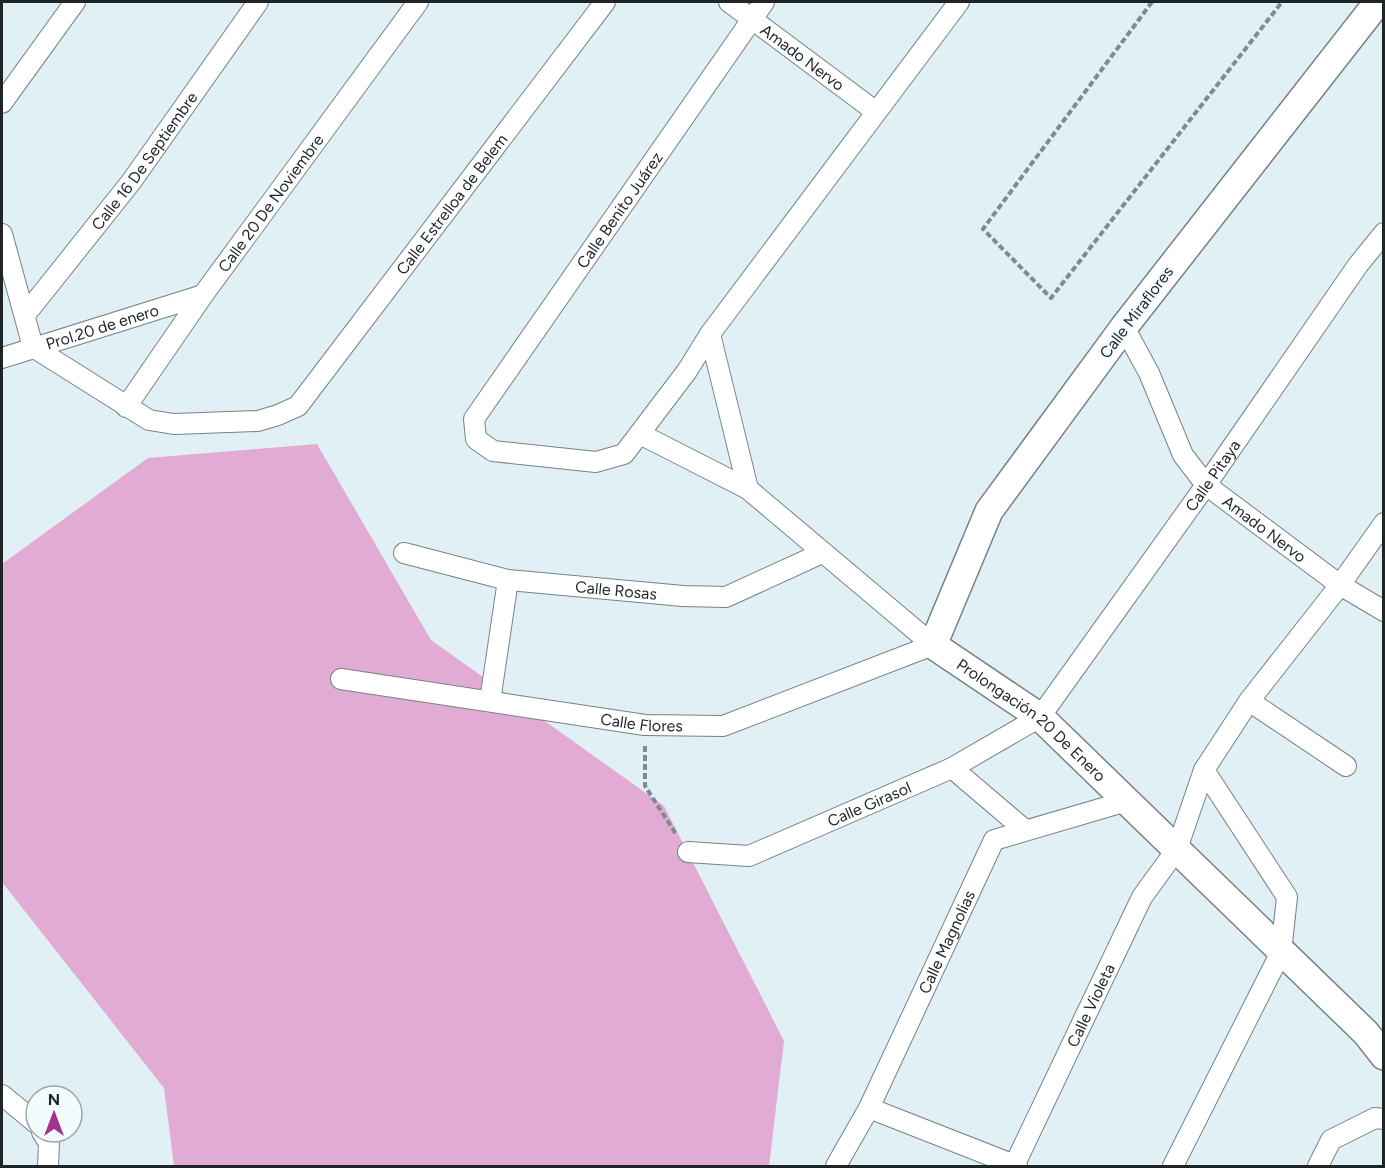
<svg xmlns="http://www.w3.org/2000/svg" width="1385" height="1168" viewBox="0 0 1385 1168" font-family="Figtree,sans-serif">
<rect width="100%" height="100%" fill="#e0f0f4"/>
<path fill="#e1abd3" d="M317,444l114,196 233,166 120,235 -15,125h-595l-10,-78 -162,-206v-318l146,-106z"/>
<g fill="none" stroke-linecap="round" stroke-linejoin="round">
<g stroke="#758386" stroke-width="22">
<g id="street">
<path id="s1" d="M729,2l146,109"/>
<path d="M2,103l73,-101"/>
<path id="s2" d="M2,234l31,113 116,73 25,4 84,-3 20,-6 20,-9 307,-404"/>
<path id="s3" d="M25,315l106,-133 127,-180"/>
<path id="s4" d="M1124,327l25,46 34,82 23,30 134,100 44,26"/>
<path id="s5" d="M710,334l-23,37 -63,83 -28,8 -103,-11 -17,-12 -2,-20 290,-417"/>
<path id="s6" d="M2,358l201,-63"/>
<path id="s7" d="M126,407l77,-112 215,-293"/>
<path d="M748,489l-38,-155 249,-332"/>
<path id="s8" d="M404,553l104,27 175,16 43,1 96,-44"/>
<path id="s9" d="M341,679l304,46 78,1 210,-81 -185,-156 -108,-55"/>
<path d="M490,701l18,-121"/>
<path d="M1249,701l97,65"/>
<path d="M952,768l73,62"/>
<path id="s10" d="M688,852l61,4 203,-88 88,-51 166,-232 152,-220 26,-32"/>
<path d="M2,1095l34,28"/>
<path d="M869,1108l148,58"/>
<path d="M42,1132l7,11 -1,23"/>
<path id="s11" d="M836,1166l33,-58 125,-268 133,-39"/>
<path id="s12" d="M1014,1166l128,-269 35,-48 27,-79 45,-69 91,-116 44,-62"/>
<path d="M1173,1166l108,-214 6,-55 -83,-127"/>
<path d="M1318,1166l13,-26 44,-22 9,1"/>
</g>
</g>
<g stroke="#758386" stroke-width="30">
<g id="secondary">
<path id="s13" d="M1378,2l-254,325 -135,184 -56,134 107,72 326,316 18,23"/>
</g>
</g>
<path stroke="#818b8e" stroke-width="4" stroke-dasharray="6 3" stroke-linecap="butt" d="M1152,2l-169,227 68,69 231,-296
M645,746v40l31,48"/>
<use href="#street" stroke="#fff" stroke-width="20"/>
<use href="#secondary" stroke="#fff" stroke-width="27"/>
</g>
<g text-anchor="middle" stroke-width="5" stroke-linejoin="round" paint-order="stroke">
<g font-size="16" fill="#1f2426" stroke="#f2fcfe">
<text dy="6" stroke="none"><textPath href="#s1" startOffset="92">Amado Nervo</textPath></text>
<text dy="6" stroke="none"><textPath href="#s3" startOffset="195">Calle 16 De Septiembre</textPath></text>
<text dy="6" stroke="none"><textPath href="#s7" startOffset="250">Calle 20 De Noviembre</textPath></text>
<text dy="6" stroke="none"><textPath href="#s2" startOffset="660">Calle Estrelloa de Belem</textPath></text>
<text dy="6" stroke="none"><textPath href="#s5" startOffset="576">Calle Benito Juárez</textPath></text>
<text transform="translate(1136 312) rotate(-53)" y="6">Calle Miraflores</text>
<text dy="6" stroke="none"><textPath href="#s6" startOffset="105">Prol.20 de enero</textPath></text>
<text dy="6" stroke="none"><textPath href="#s10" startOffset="681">Calle Pitaya</textPath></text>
<text dy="6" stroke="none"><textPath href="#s4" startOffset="252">Amado Nervo</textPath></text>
<text dy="6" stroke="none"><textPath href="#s8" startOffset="216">Calle Rosas</textPath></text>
<text dy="6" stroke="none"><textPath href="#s9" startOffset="304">Calle Flores</textPath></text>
<text dy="6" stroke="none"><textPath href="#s13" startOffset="910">Prolongación 20 De Enero</textPath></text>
<text dy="6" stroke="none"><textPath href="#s10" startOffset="192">Calle Girasol</textPath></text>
<text dy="6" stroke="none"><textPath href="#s11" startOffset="250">Calle Magnolias</textPath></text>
<text dy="6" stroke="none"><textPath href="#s12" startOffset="178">Calle Violeta</textPath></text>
</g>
</g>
<rect width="1385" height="1168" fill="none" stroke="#1f2426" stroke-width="6"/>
<g transform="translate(54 1114)"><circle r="28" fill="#f2fcfe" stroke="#9ea6a8" stroke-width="1.5"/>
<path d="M0-4.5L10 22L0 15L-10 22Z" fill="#a3338f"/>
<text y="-9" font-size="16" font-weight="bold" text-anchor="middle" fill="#1f2426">N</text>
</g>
</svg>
